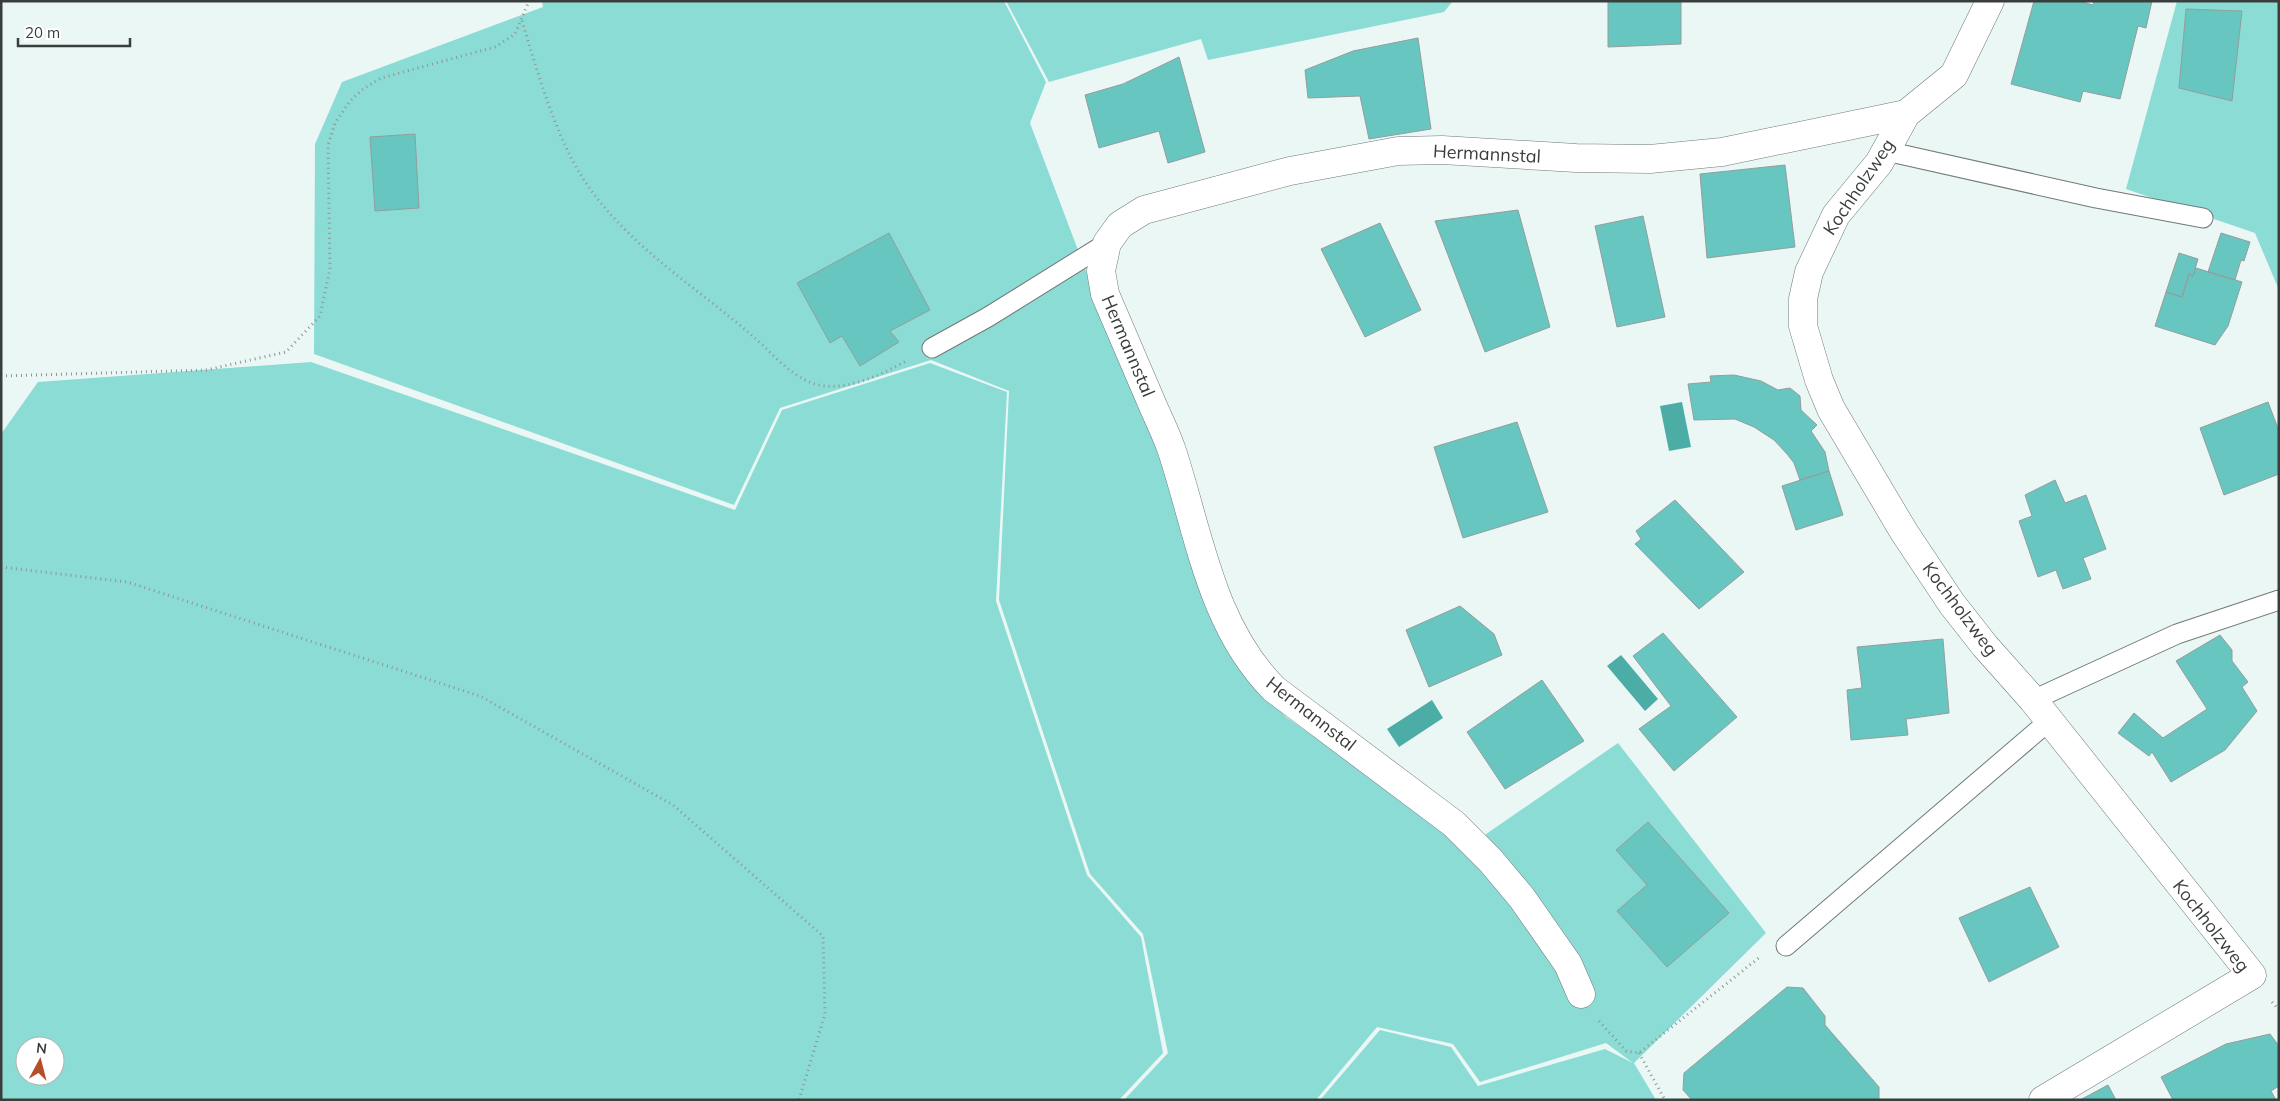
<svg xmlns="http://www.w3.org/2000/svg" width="2280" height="1101" viewBox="0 0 2280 1101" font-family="Mulish,sans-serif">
<rect width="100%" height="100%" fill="#eaf7f5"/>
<path fill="#8cdcd6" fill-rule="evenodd" d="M542,1h462l42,81 -16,41 54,143 79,193 84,215 39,43 145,102 32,31 155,-107 148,190 -132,130 22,37h-336l60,-70 71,17 27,39 127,-37 28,14 -27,-20 -126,39 -27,-38 -76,-17 -61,73h-192l44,-47 -25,-119 -53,-60 -91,-274 10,-209 -78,-31 -151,48 -46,97 -420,-151 1,-210 27,-62 201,-75z
M1006,1h447l-9,11 -236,48 -7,-21 -152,43z
M2177,1h102v289l-24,-57 -129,-44z
M311,362l424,148 47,-100 148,-47 77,29 -11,209 91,274 54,62 22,116 -44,47h-1118v-666l37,-52zM25,1046h30v30h-30z"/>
<path fill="#4cada7" d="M1682,402l9,45 -22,4 -9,-45z
M1621,655l37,44 -13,12 -38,-45z
M1432,700l11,18 -44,29 -12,-18z"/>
<path fill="#67c6bf" stroke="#939e9d" d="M1608,1h73v43l-73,3z
M2034,1h45l14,4 1,-4h58l-6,27 -8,-2 -18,73 -37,-8 -3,11 -69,-18z
M2186,9l56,2 -10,90 -53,-13z
M1418,38l13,91 -62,10 -9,-43 -52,2 -3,-28 48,-19z
M1179,57l26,95 -37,11 -9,-32 -60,17 -14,-53 38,-11z
M415,134l4,74 -44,3 -5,-74z
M1785,165l10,82 -88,11 -7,-84z
M1518,210l32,117 -65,25 -50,-131z
M1643,216l22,101 -48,10 -22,-101z
M1380,223l41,87 -56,27 -44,-88z
M889,233l41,77 -40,21 9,11 -39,24 -18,-30 -12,7 -33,-60z
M2221,233l29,9 -6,19 -3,-1 -6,20 -27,-8z
M2179,253l19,6 -5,17 -4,-2 -7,23 -16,-5z
M2196,268l46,14 -14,44 -13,19 -60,-19 11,-34 16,5 7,-23 4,2z
M1734,375l27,6 17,9 12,-2 10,8 1,14 16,15 -6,6 14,21 4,19 -29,9 -6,-17 -7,-9 -13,-14 -20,-13 -19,-8 -41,1 -6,-36 23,-2 -1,-6z
M2268,402l11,29v43l-55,21 -24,-67z
M1517,422l31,90 -85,26 -29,-91z
M1829,471l14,44 -47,15 -14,-44z
M2055,480l10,23 21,-8 20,54 -23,9 8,21 -28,10 -7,-19 -18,7 -19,-56 13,-5 -7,-21z
M1675,500l69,72 -45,37 -64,-65 6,-5 -5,-8z
M1460,606l34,28 8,21 -73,32 -23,-57z
M1663,633l74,84 -63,54 -35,-42 32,-23 -38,-50z
M2220,635l12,15v11l16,21 -6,5 15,24 -32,39 -54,32 -19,-30 -3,4 -31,-23 16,-20 29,25 44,-29 -31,-48z
M1943,639l6,74 -43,6 2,16 -57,5 -4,-50 15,-2 -5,-41z
M1542,680l42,61 -79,48 -38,-57z
M1648,822l81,91 -62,54 -50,-56 30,-26 -31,-35z
M2030,887l29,60 -70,35 -30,-64z
M1787,987l16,1 22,28v9l54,62v13h-187l-9,-10 1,-17z
M2270,1034l9,12v40l-8,5 5,9h-103l-12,-23 65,-33z
M2108,1085l8,15h-36z"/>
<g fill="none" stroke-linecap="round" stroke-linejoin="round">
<g stroke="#6f7a79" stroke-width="21">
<path id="lane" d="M1886,151l210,47 107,20
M932,348l56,-31 119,-74
M2033,700l144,-66 102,-34
M1786,946l263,-225"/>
</g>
<g stroke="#6f7a79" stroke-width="29">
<path id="street" d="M1990,1l-36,74 -48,39 -27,49 -43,52 -27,57 -6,27v27l16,54 12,29 73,123 48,72 33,42 48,54 219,275 -209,125
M1581,994l-13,-30 -46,-66 -31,-37 -37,-37 -180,-135c-63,-63 -75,-156 -102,-238 -6,-18 -15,-35 -22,-52 -15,-35 -30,-70 -45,-105l-4,-23 6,-28 13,-18 24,-15 146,-39 108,-20 44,-1 134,8 74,1 72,-7 184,-38"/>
</g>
<path stroke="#8d9594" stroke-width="3" stroke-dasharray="1 4" stroke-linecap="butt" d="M522,21c15,49 34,117 62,159 42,64 108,104 165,153 20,16 40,43 66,51 31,9 67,-10 93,-24
M1,376l205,-6 80,-18 34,-36 10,-47 -2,-124 7,-22 15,-22 13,-12 18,-11 114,-31 20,-13 14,-33
M1,567l126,15 353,114 193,109 150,131 2,78 -26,86
M2272,1002l7,8
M1599,1021l27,30 13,2 121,-96
M1639,1053l26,47"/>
<use href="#lane" stroke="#fff" stroke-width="19"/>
<use href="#street" stroke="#fff" stroke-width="28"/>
</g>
<g text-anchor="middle" stroke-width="4" stroke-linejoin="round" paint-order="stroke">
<g font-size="18" fill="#393e3d" stroke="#fff">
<text transform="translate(1487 154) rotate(3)" y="6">Hermannstal</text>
<text transform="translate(1859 187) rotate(-56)" y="6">Kochholzweg</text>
<text transform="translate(1128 346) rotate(67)" y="6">Hermannstal</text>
<text transform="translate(1960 609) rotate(53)" y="6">Kochholzweg</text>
<text transform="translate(1311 714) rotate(38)" y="6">Hermannstal</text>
<text transform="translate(2211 926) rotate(52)" y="6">Kochholzweg</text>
</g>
</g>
<rect width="2280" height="1101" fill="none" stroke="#393e3d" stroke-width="5"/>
<g transform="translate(40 1061) rotate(7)"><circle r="24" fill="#ffffff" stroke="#b0b2b1"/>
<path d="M0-4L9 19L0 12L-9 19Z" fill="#b64e29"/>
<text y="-8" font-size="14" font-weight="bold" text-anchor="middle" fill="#393e3d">N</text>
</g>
<path d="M18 38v8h112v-8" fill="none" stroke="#393e3d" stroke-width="2.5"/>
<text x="25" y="38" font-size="15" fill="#393e3d" stroke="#ffffff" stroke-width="4" paint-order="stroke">20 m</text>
</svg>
